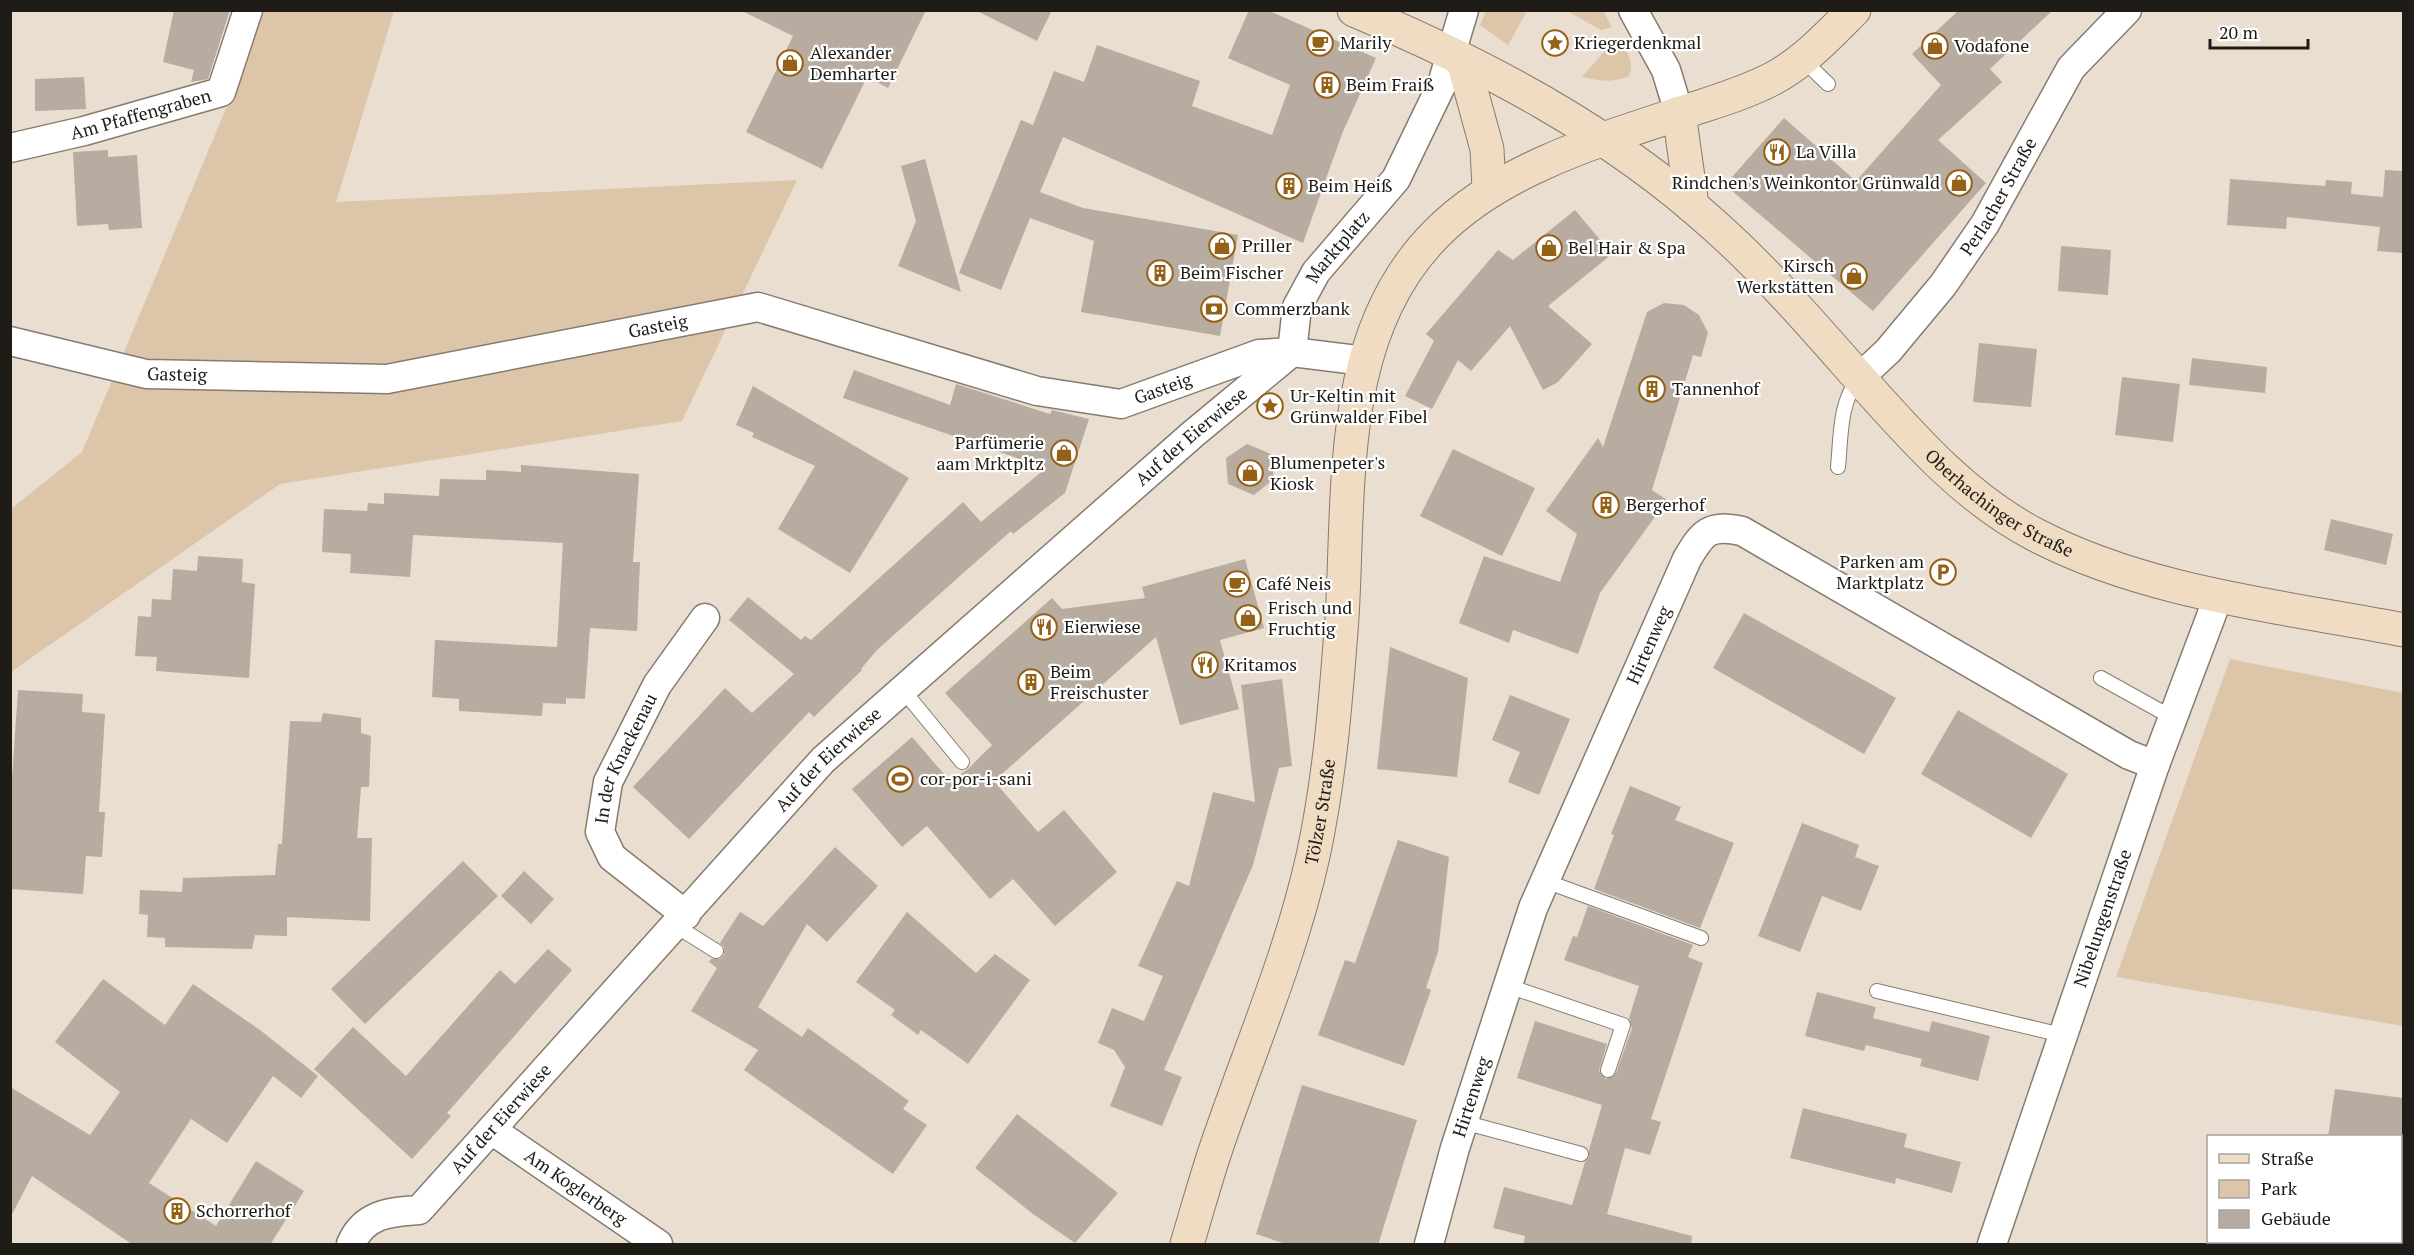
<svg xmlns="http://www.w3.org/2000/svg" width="2414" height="1255" font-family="'PT Serif',serif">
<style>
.green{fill:#ddc5aa}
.building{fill:#b7ac9f}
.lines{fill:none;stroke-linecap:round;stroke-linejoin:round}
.lane-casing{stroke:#867b6f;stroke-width:16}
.street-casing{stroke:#867b6f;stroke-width:31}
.secondary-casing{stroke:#867b6f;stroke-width:35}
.lane{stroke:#fff;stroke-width:14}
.street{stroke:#fff;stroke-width:28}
.secondary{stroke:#efdcc2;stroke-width:33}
.labels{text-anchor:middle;stroke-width:4.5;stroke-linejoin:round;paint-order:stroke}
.poi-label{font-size:18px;fill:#1f1b16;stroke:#fff;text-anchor:start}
.street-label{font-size:18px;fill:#1f1b16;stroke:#fff}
</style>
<rect width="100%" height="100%" fill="#eaded1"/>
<path class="green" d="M259 11H394L336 202 797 180 682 421 280 484 11 672V509L82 452 230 99Z
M1486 11H1527L1508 45 1480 25Z
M1567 11H1603L1612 27 1601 30Z
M1617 37C1626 50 1635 60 1629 76 1612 83 1599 81 1582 77Z
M2230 659 2403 693V1026L2116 977Z"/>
<path class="building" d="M174 10H230L208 79 191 82 194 70 163 62Z
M740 10H926L888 88 867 77 822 169 746 132 793 36Z
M975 10H1052L1037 41Z
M1249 10H1267L1376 58 1342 134 1303 243 1063 137 1040 192 1083 208 1238 235 1220 336 1081 312 1094 241 1030 218 1001 290 959 273 1021 120 1033 125 1054 71 1084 82 1097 45 1200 81 1192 106 1272 135 1290 85 1228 58Z
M1959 10H2053L1990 69 2002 82 1938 140 1986 183 1873 311 1725 185 1784 118 1856 181 1941 85 1912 54Z
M84 77 86 109 35 111V79Z
M108 150V157L137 155 142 228 109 230 108 224 77 226 73 152Z
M925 159 961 292 898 266 916 221 901 166Z
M2385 170 2403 171V253L2377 251 2380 227 2287 217 2286 229 2227 225 2230 179 2325 186 2326 180 2352 182 2351 194 2383 197Z
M1575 210 1612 254 1548 306 1592 344 1558 382 1543 390 1510 326 1471 371 1458 360 1432 409 1405 396 1434 341 1426 334 1498 250 1513 260Z
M2061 246 2111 250 2108 295 2058 291Z
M1664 303 1684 305 1699 315 1708 333 1701 357 1693 355 1652 490 1667 500 1600 593 1578 654 1513 630 1509 643 1459 623 1484 556 1560 582 1577 534 1546 511 1598 438 1603 447 1647 312Z
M1979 343 2037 349 2031 407 1973 402Z
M2192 358 2267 367 2265 393 2189 385Z
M854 370 950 405 956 384 1050 414 1052 410 1089 419 1065 493 1013 534 1011 531 961 575 877 650 861 669 862 670 814 717 809 712 689 839 633 787 725 688 752 713 794 674 729 620 748 597 801 640 805 636 811 640 963 502 981 522 1046 468 843 398Z
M2122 377 2180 384 2173 442 2115 435Z
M753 386 909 478 850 573 778 529 815 466 752 437 754 433 736 425Z
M1247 444 1271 454 1274 479 1254 495 1228 484 1226 458Z
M1453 449 1535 488 1502 556 1420 516Z
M521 465 639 474 633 562H640L637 631 590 628 585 699 566 698V704L543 703 542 716 459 711V699L432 697 435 640 557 647 563 543 413 535 410 577 350 573 351 554 322 552 324 509 367 511 368 503 384 504V493L439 496 440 479 486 480V470L521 472Z
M2331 519 2393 534 2386 565 2324 550Z
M198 556 243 559 242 582 255 584 249 678 156 671 157 657 135 656 138 616 151 617 152 599 171 600 173 569 197 571Z
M1245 559 1264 628 1220 640 1239 709 1180 725 1156 637 994 781 1038 832 1064 810 1117 872 1055 926 1013 879 990 899 927 826 902 847 852 789 912 737 950 781 968 769 992 745 945 693 1052 598 1062 609 1145 598 1142 587Z
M1744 613 1896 698 1864 754 1713 668Z
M1390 647 1468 678 1457 777 1377 769Z
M1282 679 1292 766 1279 768 1253 865 1164 1070 1182 1077 1162 1126 1110 1106 1125 1067 1114 1050 1098 1043 1112 1008 1144 1021 1163 976 1138 966 1177 881 1189 886 1213 792 1255 802 1241 685Z
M18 690 83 694 82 712 105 714 99 812H105L102 857 86 856 83 894 10 889V808Z
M1510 695 1570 719 1539 795 1508 782 1520 752 1492 740Z
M1958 710 2068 774 2031 838 1921 774Z
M323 713 361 718V733L371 736 369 787H361L357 838H372L370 921 287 917V936L255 935 252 949 165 947V938L147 937 148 915 139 914 140 890 182 892 183 878 275 875 278 844H282L290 721 321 722Z
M1630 786 1681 807 1675 820 1734 843 1700 928 1594 889 1614 835 1611 834Z
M1802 823 1859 845 1855 857 1879 866 1861 911 1822 896 1800 952 1758 936Z
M1398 840 1449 857 1438 952 1426 988 1431 990 1404 1066 1318 1035 1345 960 1355 963Z
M835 847 878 886 827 942 807 924 758 1007 802 1037 808 1028 909 1101 903 1109 927 1125 893 1174 744 1070 758 1050 691 1011 717 968 709 962 711 959H720L724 955V947L720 943 740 912 763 926Z
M463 861 498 896 365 1024 331 989Z
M524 871 554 899 531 924 501 896Z
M1588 906 1693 945 1688 957 1703 963 1651 1119 1661 1122 1650 1155 1625 1148 1607 1214 1692 1236 1691 1245H1523L1525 1236 1493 1228 1504 1187 1572 1205 1585 1162 1589 1157V1150L1602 1105 1517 1078 1535 1021 1607 1044 1599 1071 1606 1079 1616 1073 1632 1028 1629 1018 1639 986 1564 960 1573 936 1577 937Z
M907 912 976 973 995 954 1030 980 968 1064 921 1030 918 1035 891 1015 895 1010 856 982Z
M548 949 572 970 447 1113 451 1116 412 1159 314 1069 353 1027 406 1076 500 970 515 984Z
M103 979 165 1025 193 984 260 1030 318 1076 301 1098 273 1076 227 1143 191 1119 149 1183 216 1226 256 1161 304 1191 270 1245H133L32 1176 10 1218V1087L90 1135 120 1092 55 1042Z
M1817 992 1876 1007 1873 1018 1929 1032 1932 1021 1990 1036 1978 1081 1920 1066 1922 1059 1866 1045 1864 1051 1805 1036Z
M1302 1085 1417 1120 1378 1245H1289L1256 1234Z
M2335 1089 2403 1098V1137H2328Z
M1803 1108 1907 1134 1904 1147 1961 1162 1952 1193 1896 1178 1895 1184 1790 1158Z
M1017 1114 1118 1193 1075 1243 1033 1214 975 1168Z"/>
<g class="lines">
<g class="lane-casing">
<path id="lane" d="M1802 59 1828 84
M1838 467C1841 437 1839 403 1859 378
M2101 678 2173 718
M903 690 962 762
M1545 881 1701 938
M676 926 716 951
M1508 986 1623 1025 1608 1070
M1877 991 2062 1035
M1463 1122 1581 1154"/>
</g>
<g class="street-casing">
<g id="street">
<path d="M1633 10 1666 70 1679 113"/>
<path id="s1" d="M10 148 84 131 221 92 248 10"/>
<path id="s2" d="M10 341 146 374 387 379 758 307 1037 391 1121 404 1259 354 1292 352 1365 361"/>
<path id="s3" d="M1292 352 1297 307 1316 272 1396 179 1442 84 1464 10"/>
<path id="s4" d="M1859 378 1888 351 1943 285 1985 224 2071 68 2127 10"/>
<path id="s5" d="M686 915 612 857 600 832 608 782 657 685 705 618"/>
<path id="s6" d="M493 1131 658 1244"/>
<path id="s7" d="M351 1244C364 1214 389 1212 419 1210L823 760 1193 434 1292 352"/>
<path id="s8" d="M1429 1244 1455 1148 1533 908 1687 559C1703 532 1709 524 1742 531L2129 755 2155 765"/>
<path id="s9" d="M1992 1244 2155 765 2219 595"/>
</g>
</g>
<g class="secondary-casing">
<g id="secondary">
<path id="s10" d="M1354 10C1483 64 1610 131 1714 225 1767 272 1814 327 1861 380 1913 438 1964 497 2034 534 2146 593 2280 606 2404 630"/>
<path d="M1463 61 1487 149 1489 189"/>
<path d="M1679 113 1692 206"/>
<path id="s11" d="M1187 1244C1198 1208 1208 1170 1221 1134 1253 1042 1292 951 1313 856 1330 778 1336 697 1342 618 1350 487 1336 332 1438 232 1500 170 1596 141 1678 114 1710 103 1741 95 1772 79 1803 63 1829 35 1854 10"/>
</g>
</g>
<use href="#lane" class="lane"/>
<use href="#street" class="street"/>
<use href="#secondary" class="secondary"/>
</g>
<defs>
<g id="cafe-ring" transform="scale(1.35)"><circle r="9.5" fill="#fff" stroke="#956116" stroke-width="1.5"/><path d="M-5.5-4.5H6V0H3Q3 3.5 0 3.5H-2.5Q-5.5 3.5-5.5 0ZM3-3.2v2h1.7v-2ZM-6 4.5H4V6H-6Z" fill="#956116"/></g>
<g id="sight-ring" transform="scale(1.35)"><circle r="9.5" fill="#fff" stroke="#956116" stroke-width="1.5"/><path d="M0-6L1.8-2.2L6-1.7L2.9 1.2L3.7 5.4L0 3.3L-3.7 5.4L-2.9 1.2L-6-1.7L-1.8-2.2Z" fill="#956116"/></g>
<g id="shop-ring" transform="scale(1.35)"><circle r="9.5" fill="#fff" stroke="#956116" stroke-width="1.5"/><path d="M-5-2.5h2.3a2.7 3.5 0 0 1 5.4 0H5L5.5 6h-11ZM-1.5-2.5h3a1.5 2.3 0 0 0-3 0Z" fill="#956116"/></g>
<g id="building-ring" transform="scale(1.35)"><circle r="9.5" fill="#fff" stroke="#956116" stroke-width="1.5"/><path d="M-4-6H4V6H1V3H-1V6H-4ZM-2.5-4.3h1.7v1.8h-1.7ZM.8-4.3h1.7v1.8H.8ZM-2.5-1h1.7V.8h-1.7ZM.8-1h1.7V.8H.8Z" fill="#956116"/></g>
<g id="restaurant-ring" transform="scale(1.35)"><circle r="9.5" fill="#fff" stroke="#956116" stroke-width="1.5"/><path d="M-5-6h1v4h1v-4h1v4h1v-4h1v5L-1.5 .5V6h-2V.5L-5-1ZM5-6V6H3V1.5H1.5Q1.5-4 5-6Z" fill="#956116"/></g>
<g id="bank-ring" transform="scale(1.35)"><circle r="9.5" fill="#fff" stroke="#956116" stroke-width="1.5"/><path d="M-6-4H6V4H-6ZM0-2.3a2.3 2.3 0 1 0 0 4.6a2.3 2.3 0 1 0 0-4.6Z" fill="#956116"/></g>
<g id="parking-ring" transform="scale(1.35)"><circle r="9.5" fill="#fff" stroke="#956116" stroke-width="1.5"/><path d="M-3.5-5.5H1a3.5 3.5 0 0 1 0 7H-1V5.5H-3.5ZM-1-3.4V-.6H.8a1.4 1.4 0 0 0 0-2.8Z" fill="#956116"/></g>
<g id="stadium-ring" transform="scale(1.35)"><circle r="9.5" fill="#fff" stroke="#956116" stroke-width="1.5"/><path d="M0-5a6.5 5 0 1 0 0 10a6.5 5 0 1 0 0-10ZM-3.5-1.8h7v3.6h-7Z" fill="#956116"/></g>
</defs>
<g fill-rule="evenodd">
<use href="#cafe-ring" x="1320" y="43"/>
<use href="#sight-ring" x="1555" y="43"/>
<use href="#shop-ring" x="1935" y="46"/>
<use href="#shop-ring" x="790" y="63"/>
<use href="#building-ring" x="1327" y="85"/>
<use href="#restaurant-ring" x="1777" y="152"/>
<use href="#shop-ring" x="1959" y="183"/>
<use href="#building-ring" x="1289" y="186"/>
<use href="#shop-ring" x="1222" y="246"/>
<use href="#shop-ring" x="1549" y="248"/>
<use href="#building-ring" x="1160" y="273"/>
<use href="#shop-ring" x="1854" y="276"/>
<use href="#bank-ring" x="1214" y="309"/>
<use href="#building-ring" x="1652" y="389"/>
<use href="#sight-ring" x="1270" y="406"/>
<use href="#shop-ring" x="1064" y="453"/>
<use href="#shop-ring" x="1250" y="473"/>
<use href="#building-ring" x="1606" y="505"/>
<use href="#parking-ring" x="1943" y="572"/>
<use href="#cafe-ring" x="1237" y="584"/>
<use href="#shop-ring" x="1248" y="618"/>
<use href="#restaurant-ring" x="1044" y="627"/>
<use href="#restaurant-ring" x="1205" y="665"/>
<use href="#building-ring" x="1031" y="682"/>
<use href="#stadium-ring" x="900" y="779"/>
<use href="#building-ring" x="177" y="1211"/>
</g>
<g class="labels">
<g class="poi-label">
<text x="1340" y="49">Marily</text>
<text x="1574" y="49">Kriegerdenkmal</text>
<text x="1954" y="52">Vodafone</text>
<text x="810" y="59">Alexander<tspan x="810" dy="21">Demharter</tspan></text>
<text x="1346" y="91">Beim Fraiß</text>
<text x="1796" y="158">La Villa</text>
<text x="1940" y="189" text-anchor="end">Rindchen's Weinkontor Grünwald</text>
<text x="1308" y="192">Beim Heiß</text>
<text x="1242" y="252">Priller</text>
<text x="1568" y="254">Bel Hair &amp; Spa</text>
<text x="1834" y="272" text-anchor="end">Kirsch<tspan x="1834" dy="21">Werkstätten</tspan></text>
<text x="1180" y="279">Beim Fischer</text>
<text x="1234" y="315">Commerzbank</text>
<text x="1672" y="395">Tannenhof</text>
<text x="1290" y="402">Ur-Keltin mit<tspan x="1290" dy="21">Grünwalder Fibel</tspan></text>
<text x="1044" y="449" text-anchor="end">Parfümerie<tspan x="1044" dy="21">aam Mrktpltz</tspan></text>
<text x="1270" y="469">Blumenpeter's<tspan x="1270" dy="21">Kiosk</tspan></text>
<text x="1626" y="511">Bergerhof</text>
<text x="1924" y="568" text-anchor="end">Parken am<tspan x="1924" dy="21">Marktplatz</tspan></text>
<text x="1256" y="590">Café Neis</text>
<text x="1268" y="614">Frisch und<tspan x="1268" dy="21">Fruchtig</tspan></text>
<text x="1064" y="633">Eierwiese</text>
<text x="1224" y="671">Kritamos</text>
<text x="1050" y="678">Beim<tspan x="1050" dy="21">Freischuster</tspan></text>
<text x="920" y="785">cor-por-i-sani</text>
<text x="196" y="1217">Schorrerhof</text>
</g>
<g class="street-label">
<text dy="6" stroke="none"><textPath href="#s1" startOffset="135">Am Pfaffengraben</textPath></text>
<text dy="6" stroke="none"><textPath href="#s4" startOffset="230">Perlacher Straße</textPath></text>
<text dy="6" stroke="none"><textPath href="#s3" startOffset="118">Marktplatz</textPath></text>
<text dy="6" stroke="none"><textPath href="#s2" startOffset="657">Gasteig</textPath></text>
<text dy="6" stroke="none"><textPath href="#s2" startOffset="171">Gasteig</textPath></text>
<text dy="6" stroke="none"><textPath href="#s2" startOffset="1180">Gasteig</textPath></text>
<text dy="6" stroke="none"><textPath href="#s7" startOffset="1176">Auf der Eierwiese</textPath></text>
<text dy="6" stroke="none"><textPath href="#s10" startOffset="822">Oberhachinger Straße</textPath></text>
<text dy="6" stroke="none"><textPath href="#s8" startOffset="639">Hirtenweg</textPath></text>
<text dy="6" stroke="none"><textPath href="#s5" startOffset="200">In der Knackenau</textPath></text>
<text dy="6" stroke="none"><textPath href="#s7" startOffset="690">Auf der Eierwiese</textPath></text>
<text dy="6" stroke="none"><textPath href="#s11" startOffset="453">Tölzer Straße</textPath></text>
<text dy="6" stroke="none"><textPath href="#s9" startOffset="344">Nibelungenstraße</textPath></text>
<text dy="6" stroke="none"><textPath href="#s8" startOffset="153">Hirtenweg</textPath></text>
<text dy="6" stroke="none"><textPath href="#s7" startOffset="204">Auf der Eierwiese</textPath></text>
<text dy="6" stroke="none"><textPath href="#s6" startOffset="100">Am Koglerberg</textPath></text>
</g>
</g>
<rect width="2414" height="1255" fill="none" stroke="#1f1b16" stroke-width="24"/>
<rect x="2207" y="1135" width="195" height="108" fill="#ffffff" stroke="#a5a4a2" stroke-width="1.5"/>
<rect x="2219" y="1154" width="30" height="9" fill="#efdcc2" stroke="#a5a4a2" stroke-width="1.5"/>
<text x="2261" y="1165" font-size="18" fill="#1f1b16">Straße</text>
<rect x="2219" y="1180" width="30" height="18" fill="#ddc5aa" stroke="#a5a4a2" stroke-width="1.5"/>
<text x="2261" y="1195" font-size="18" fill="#1f1b16">Park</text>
<rect x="2219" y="1210" width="30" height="18" fill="#b7ac9f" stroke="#a5a4a2" stroke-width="1.5"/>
<text x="2261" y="1225" font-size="18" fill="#1f1b16">Gebäude</text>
<path d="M2210 39v9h98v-9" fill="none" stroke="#1f1b16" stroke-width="3"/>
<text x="2219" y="39" font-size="18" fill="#1f1b16" stroke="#ffffff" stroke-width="4.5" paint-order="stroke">20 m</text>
</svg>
